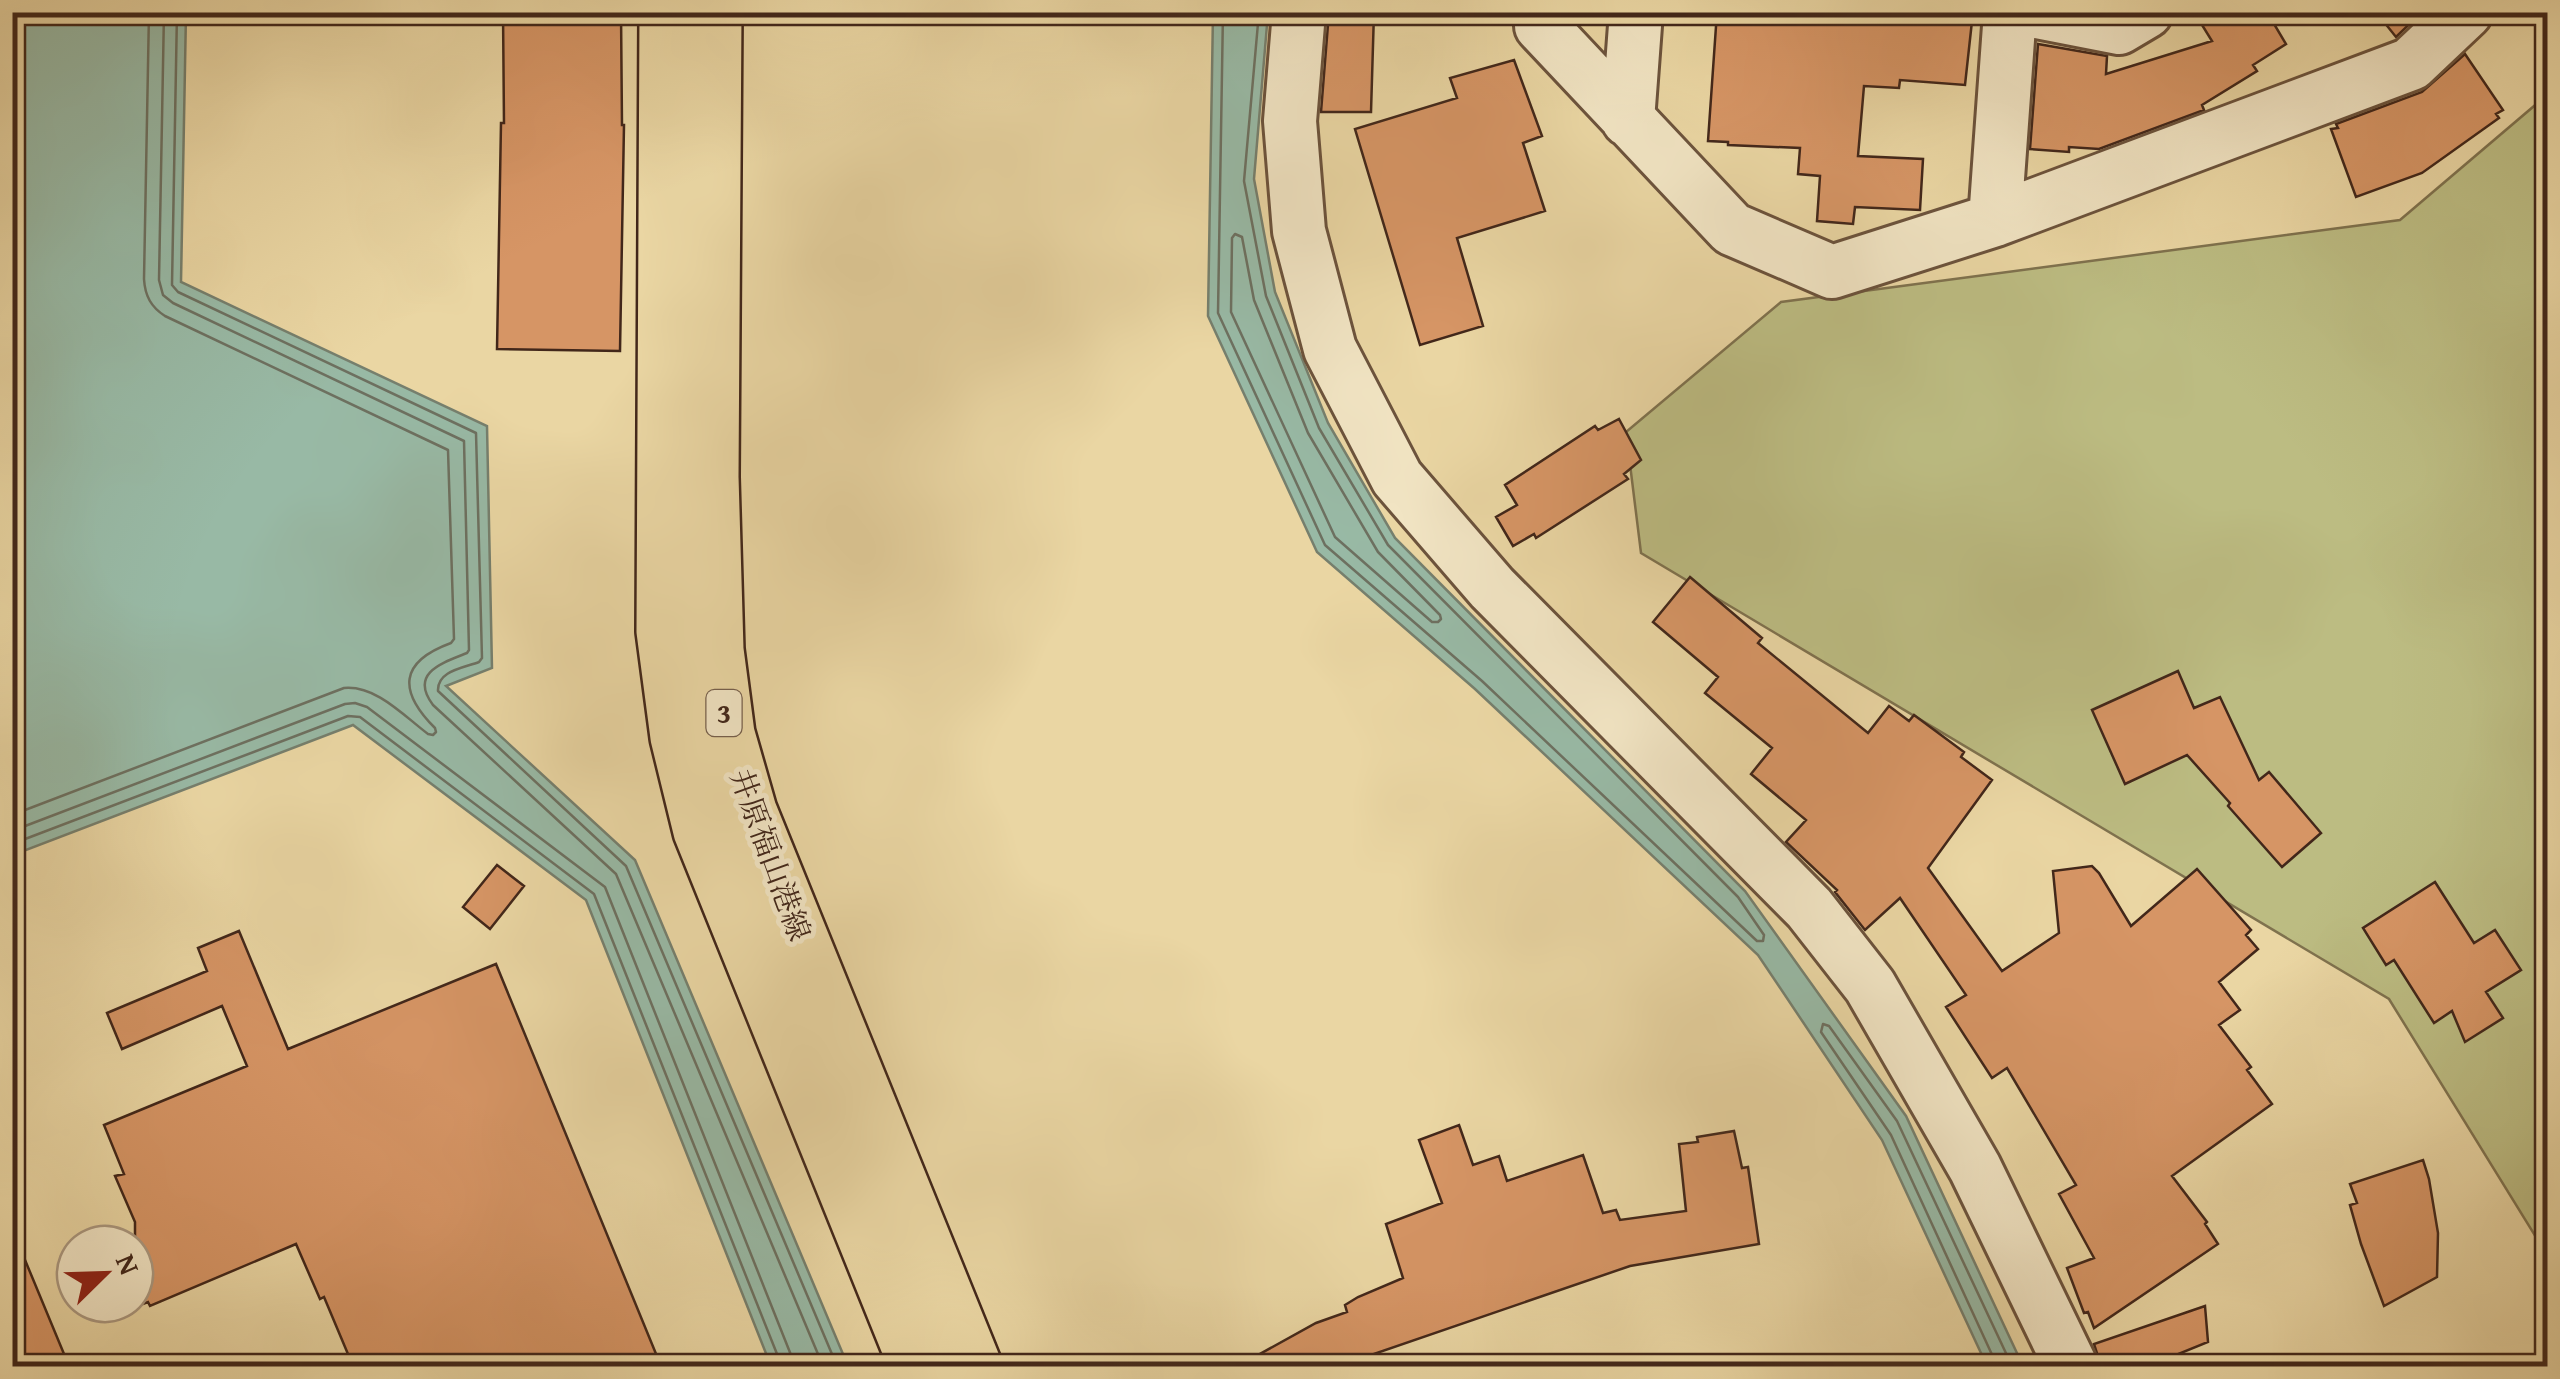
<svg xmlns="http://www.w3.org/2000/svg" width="2560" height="1379" font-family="'Gentium Book Plus','Noto Serif JP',serif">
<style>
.green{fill:#bcbc82;stroke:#7f724e;stroke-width:2.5}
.water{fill:#98b9a5;stroke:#767f6d;stroke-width:2.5}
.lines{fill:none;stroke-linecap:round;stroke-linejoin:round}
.shore{stroke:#6d7060;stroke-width:2.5}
.building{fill:#d69565;stroke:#42271a;stroke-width:2.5}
.minor-casing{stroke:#6c533c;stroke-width:58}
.major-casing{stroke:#42271a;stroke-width:60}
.minor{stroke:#f1e4c3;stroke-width:52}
.major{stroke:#ead6a3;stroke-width:55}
.labels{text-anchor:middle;stroke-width:10;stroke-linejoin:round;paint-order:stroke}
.shield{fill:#f1e4c3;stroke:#76604d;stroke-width:2.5}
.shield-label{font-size:28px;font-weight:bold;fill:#42271a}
.street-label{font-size:30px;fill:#42271a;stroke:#f1e4c3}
</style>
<rect width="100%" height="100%" fill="#ead6a3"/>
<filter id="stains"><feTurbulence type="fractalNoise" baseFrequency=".002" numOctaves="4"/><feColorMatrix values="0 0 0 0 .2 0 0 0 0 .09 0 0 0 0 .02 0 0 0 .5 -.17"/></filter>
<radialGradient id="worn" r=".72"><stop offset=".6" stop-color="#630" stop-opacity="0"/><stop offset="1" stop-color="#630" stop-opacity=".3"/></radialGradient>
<path class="green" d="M2547 95V1255L2389 999 1641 553 1626 432 1781 302 2400 220Z"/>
<path class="water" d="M13 12 186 13 181 282 487 426 492 668 446 686 635 860 848 1366H771L586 900 353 725 13 855Z
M1213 13H1268L1254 179 1275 292 1328 423 1395 538 1745 891 1906 1116 2023 1366H1987L1882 1140 1758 955 1475 689 1317 552 1208 316Z"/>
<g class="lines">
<path class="shore" d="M164 12 159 280 163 295 173 303 464 441 469 650 467 653C442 663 409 673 433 705L616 874 823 1366
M177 12 172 285 178 292 476 433 482 658 479 662C463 668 437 671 438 691L626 866 837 1366
M1223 12 1218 313 1325 545 1482 681 1757 941H1763L1764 935 1738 897 1388 545 1319 428 1266 296 1244 181 1259 12
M1235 234 1242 237 1254 300 1308 433 1378 552 1440 615 1441 619 1438 622H1432L1335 537 1231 312 1232 238Z
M12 815 344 688C376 685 404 716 428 734L433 735 436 732 435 728C398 691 399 662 451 643L454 639 448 450 165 316C151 307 145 296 144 279L149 12
M12 831 345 704 355 703 367 707 605 887 791 1355 792 1366
M12 844 348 716 360 717 594 894 779 1359 780 1366
M1995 1366 1994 1359 1891 1135 1821 1032 1823 1024 1829 1026 1897 1121 2012 1366"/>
</g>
<path class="building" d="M503 12H621L622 125H624L620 351 497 349 501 123H504Z
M1329 12H1374L1371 112H1321Z
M1717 12H1973L1965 85 1900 80 1899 88 1864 86 1858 156 1923 159 1920 210 1855 207 1853 224 1817 221 1820 176 1798 174 1800 148 1728 145V142L1708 141Z
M2194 12H2267L2286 44 2253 65 2257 71 2202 105 2204 110 2099 149 2069 147V152L2030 149 2038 44 2107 56 2106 74 2212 41Z
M2376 12H2422L2396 37Z
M2465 54 2503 110 2496 114 2499 118 2422 173 2356 197 2331 129 2338 128 2336 124 2422 92Z
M1514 60 1542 136 1523 143 1545 211 1457 238 1483 326 1420 345 1355 129 1457 98 1450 78Z
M1619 419 1641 460 1624 474 1628 479 1536 538 1534 534 1513 546 1496 517 1517 505 1505 485 1595 426 1598 430Z
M1690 577 1762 638 1758 643 1868 733 1889 706 1909 721 1914 715 1964 752 1961 757 1992 780 1928 868 2002 971 2059 933 2053 871 2092 866 2099 873 2131 926 2197 869 2251 930 2246 935 2258 949 2219 982 2240 1010 2219 1025 2251 1067 2247 1070 2272 1104 2172 1176 2207 1222 2205 1224 2218 1244 2094 1328 2088 1312 2084 1313 2067 1268 2094 1258 2059 1194 2076 1185 2007 1068 1992 1078 1946 1007 1966 995 1900 898 1865 930 1835 892 1837 890 1786 842 1806 820 1751 774 1772 748 1705 693 1718 677 1653 622Z
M2178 671 2194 708 2220 697 2259 780 2269 772 2321 833 2282 867 2228 806 2230 803 2187 755 2125 784 2092 710Z
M497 865 524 886 490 929 463 907Z
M2435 882 2474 943 2495 930 2521 970 2486 992 2503 1018 2465 1042 2452 1011 2434 1023 2394 960 2386 965 2363 928Z
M239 931 288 1049 496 964 661 1366H353L324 1297 320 1299 296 1244 150 1306 148 1302 135 1307V1222L115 1176 124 1174 104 1125 247 1066 222 1006 122 1049 107 1013 207 971 198 948Z
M1459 1125 1473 1165 1499 1156 1507 1181 1583 1155 1603 1213 1616 1210 1620 1220 1686 1211 1679 1144 1698 1142 1697 1137 1734 1131 1742 1168 1748 1167 1759 1244 1630 1266 1339 1366H1238L1316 1323 1347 1312 1345 1305 1358 1297 1403 1278 1386 1224 1442 1203 1419 1140Z
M2423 1160 2429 1179 2438 1233 2437 1277 2384 1306 2361 1244 2350 1205 2357 1203 2350 1184Z
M12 1231H13L69 1366H12Z
M2205 1306 2208 1342 2149 1366H2101L2094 1344Z"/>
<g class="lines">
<g class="minor-casing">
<path id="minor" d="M1299 12 1290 121 1299 231 1330 349 1397 478 1492 588 1809 908 1870 986 1975 1168 2071 1366
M2037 12 2119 28 2146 12
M1541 26 1732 229 1832 272 1995 220 2411 64 2466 12
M1628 120 1636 12
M1995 220 2010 12"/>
</g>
<g class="major-casing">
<path id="major" d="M667 12 664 631 678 737 701 831 917 1366
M714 12 711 477 716 650 727 734 749 811 974 1366"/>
</g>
<use href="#minor" class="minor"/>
<use href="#major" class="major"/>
</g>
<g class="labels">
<rect class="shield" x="706.5" y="690" width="35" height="46" rx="8"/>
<g class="shield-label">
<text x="724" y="723">3</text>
</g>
<g class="street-label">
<text transform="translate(770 855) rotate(70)" y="10">井原福山港線</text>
</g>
</g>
<rect width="2560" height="1379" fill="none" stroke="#ead6a3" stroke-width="50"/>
<rect x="15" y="15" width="2530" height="1349" fill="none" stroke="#42271a" stroke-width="5"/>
<rect x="25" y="25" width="2510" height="1329" fill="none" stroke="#42271a" stroke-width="2.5"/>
<g transform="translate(105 1274) rotate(67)"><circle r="48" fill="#f1e4c3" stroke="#ab987f" stroke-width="2.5"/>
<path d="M0-8L18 38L0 25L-18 38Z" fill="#8f2418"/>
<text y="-15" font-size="28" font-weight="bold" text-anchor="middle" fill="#42271a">N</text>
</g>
<rect width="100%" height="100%" filter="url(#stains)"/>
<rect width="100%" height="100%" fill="url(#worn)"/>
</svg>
